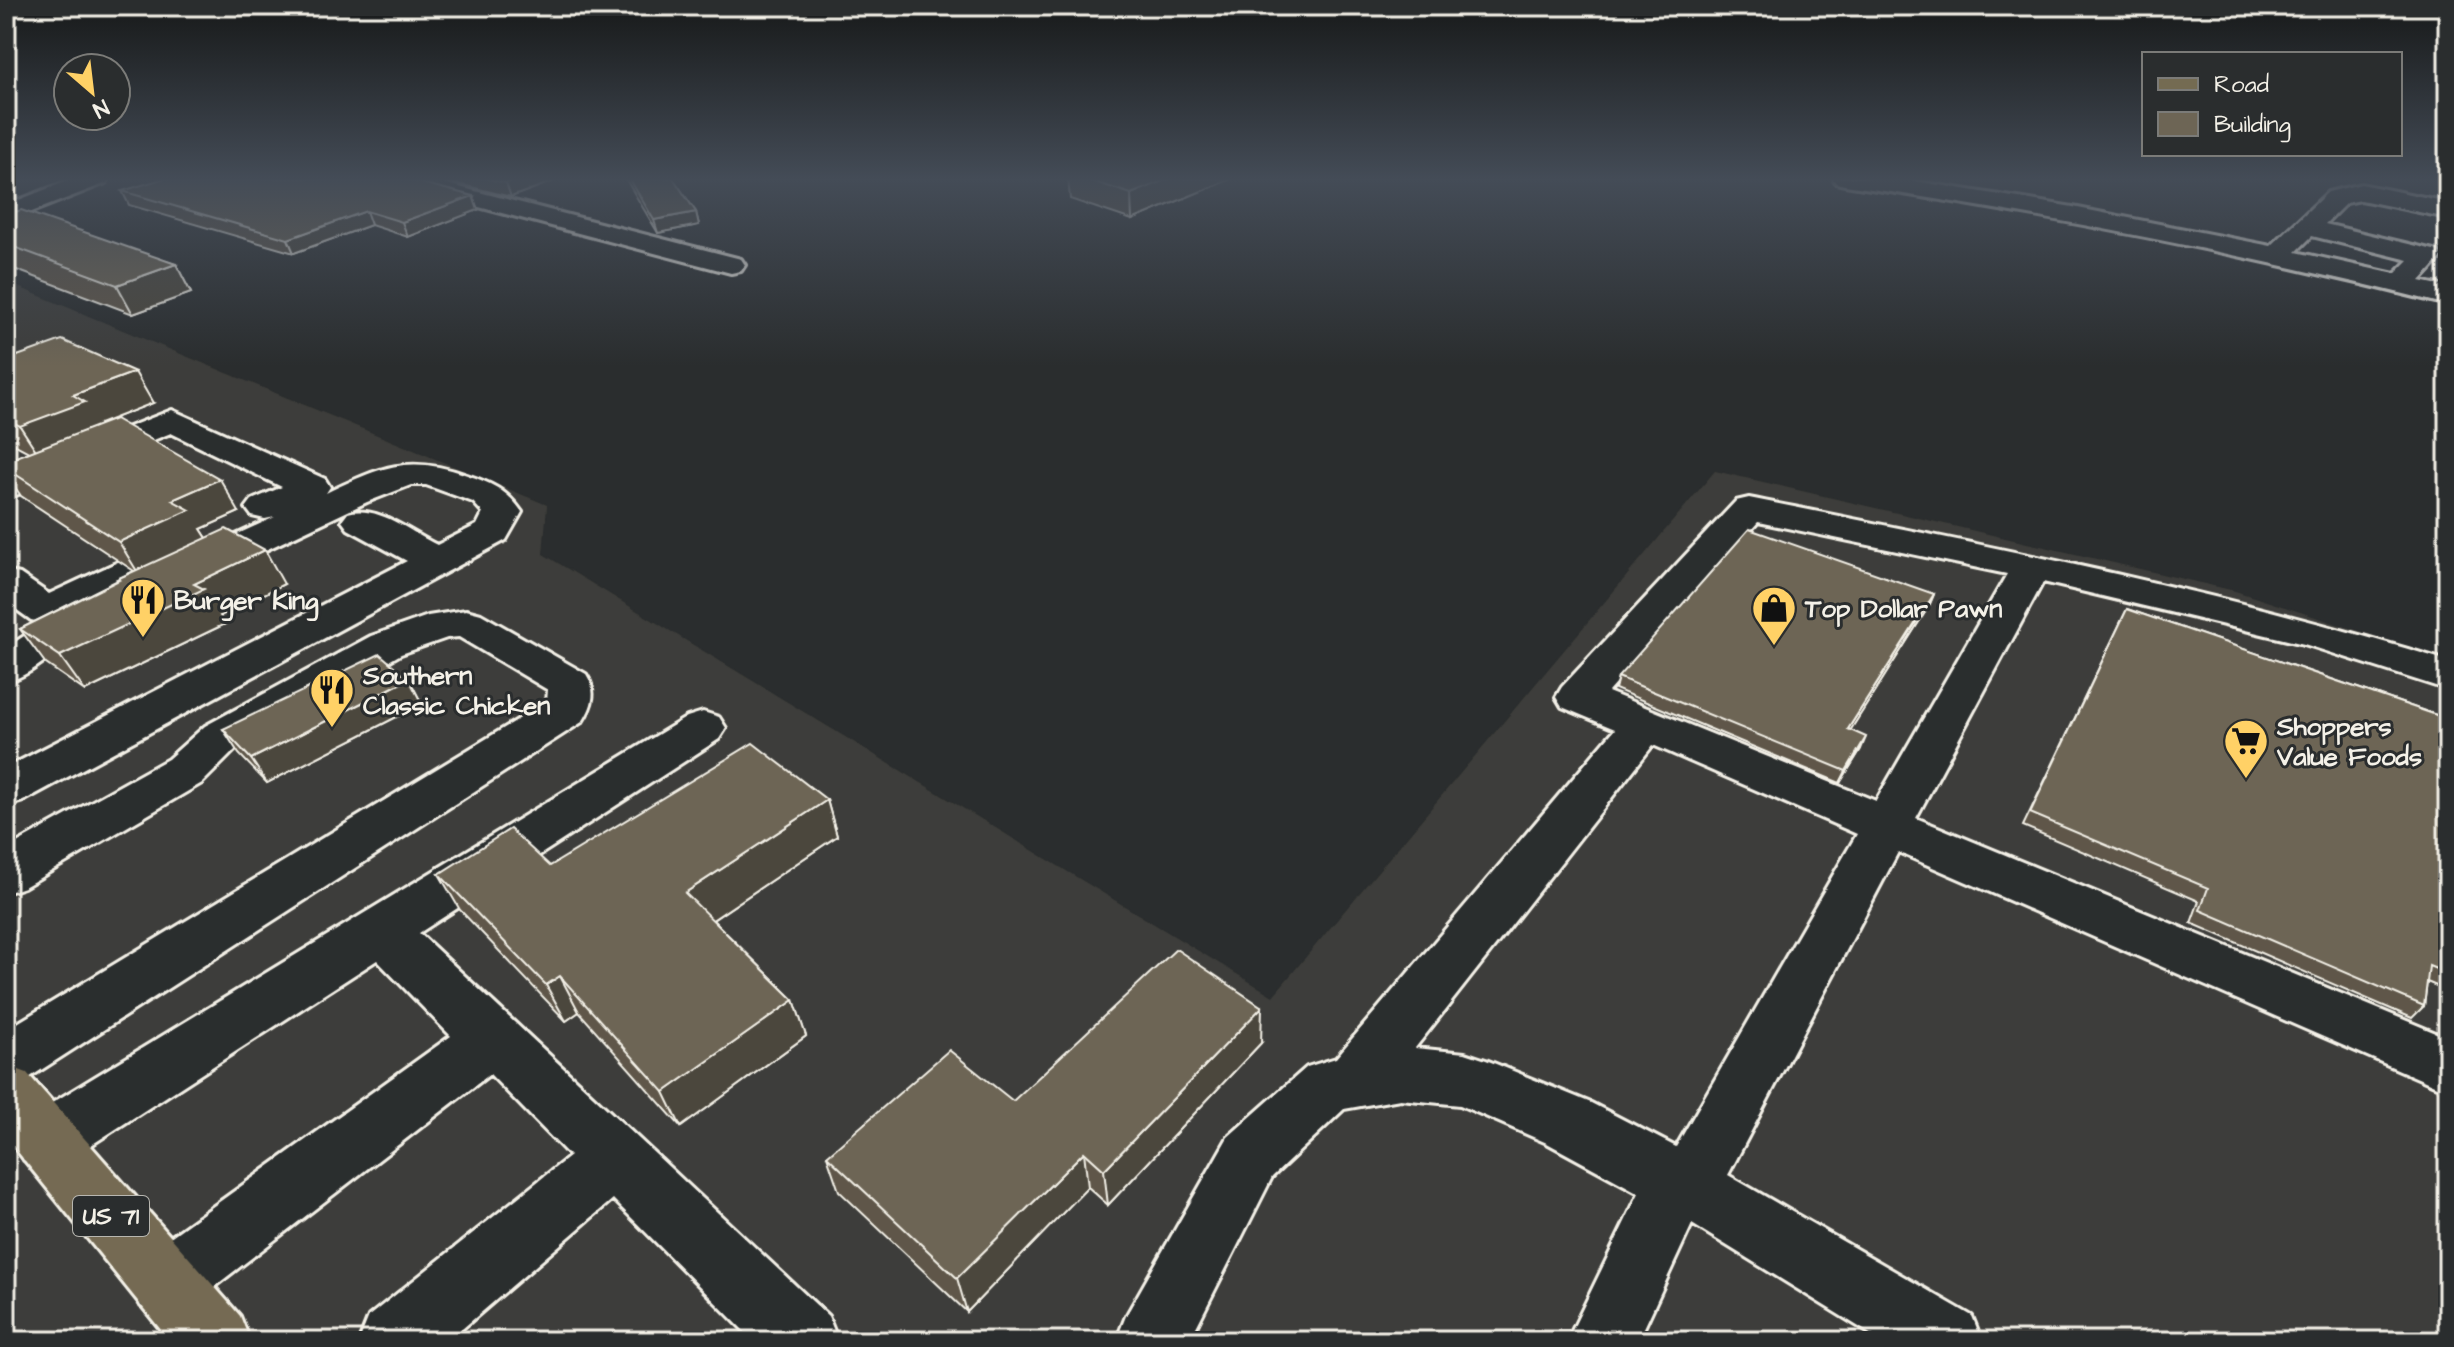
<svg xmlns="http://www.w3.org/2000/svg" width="2454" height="1347" font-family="'Architects Daughter',sans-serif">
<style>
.built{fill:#3e3e3a}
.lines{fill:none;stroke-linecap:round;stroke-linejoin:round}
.minor-casing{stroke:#f4f1e8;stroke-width:6}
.major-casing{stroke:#f4f1e8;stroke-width:6}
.minor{fill:#2a2d2e;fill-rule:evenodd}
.major{fill:#746b52;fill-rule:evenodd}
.wall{fill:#5e5749;stroke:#f4f1e8;stroke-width:2}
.shaded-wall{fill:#4c473c;stroke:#f4f1e8;stroke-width:2}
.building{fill:#6d6555;stroke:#f4f1e8;stroke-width:2}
.labels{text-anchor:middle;stroke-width:6;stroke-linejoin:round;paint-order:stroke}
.shield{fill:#2a2d2e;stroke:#b7b6b0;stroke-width:2}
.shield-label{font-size:24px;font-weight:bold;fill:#f4f1e8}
.poi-label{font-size:26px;font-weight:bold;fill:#f4f1e8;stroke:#2a2d2e;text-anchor:start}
</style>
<rect width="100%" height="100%" fill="#2a2d2e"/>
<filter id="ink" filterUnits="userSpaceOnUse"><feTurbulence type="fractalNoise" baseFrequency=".0125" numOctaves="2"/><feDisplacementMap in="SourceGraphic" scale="16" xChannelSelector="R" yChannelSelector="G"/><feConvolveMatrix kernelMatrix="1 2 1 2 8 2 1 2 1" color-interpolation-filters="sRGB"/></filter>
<g filter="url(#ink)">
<path class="built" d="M6 282 547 505 543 554 1273 996 1715 471 2235 591 2448 660V1341H6Z"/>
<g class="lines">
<g class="minor-casing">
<path id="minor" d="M75 178H109L106 183 6 222V205Z
M384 178H424L741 259 745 265 741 271 731 273 387 183Z
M1833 178H1895L1921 182 2073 207 2271 246 2328 192 2361 184 2448 202V218L2361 200 2346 203 2325 224 2438 251 2442 257 2420 281 2448 287V305C2249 255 2048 215 1845 185L1836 183ZM2312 236 2409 260 2395 274 2296 252Z
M172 410 325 479 330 487 326 493C381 467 408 454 467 475 491 483 507 490 522 512L506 540 23 801 6 806V768L407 561 348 529 342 521 348 513C378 505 410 532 437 545L477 525 483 513 473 502 426 485H411L367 502 211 576 197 580 183 576 177 568 181 562 88 607 102 610 108 619C99 632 85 635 71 643 48 656 32 675 6 682V648L44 623 31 620 6 602V571L20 574 49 594 174 536 188 532 202 536 207 544 203 550 275 517 265 519 252 516 246 508 252 500 282 487 171 433 6 499V475Z
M1749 498C1983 545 2219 590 2448 661V690L2304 644 2043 582 1916 818 2448 1038V1091L1898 852 1728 1175 1972 1316 1982 1341H1882L1692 1224 1638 1341H1567L1639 1193 1547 1143 1460 1105 1400 1099 1344 1109 1272 1177 1189 1341H1116L1126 1316 1228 1137 1307 1067 1336 1058 1615 729 1562 707 1556 697 1562 687 1736 501ZM1758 522 2007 574 1876 801 1608 692ZM1653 745 1857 834 1676 1147 1591 1103 1486 1060 1465 1053 1415 1048Z
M466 610 481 614 586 674C597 691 593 705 582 722L27 1079 6 1087V1030L547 702 548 690 459 637 447 638 401 654 237 748 202 783 24 887 6 893V849L168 759 205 726 371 636 428 616Z
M703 712 719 717 726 728 719 739 419 933 828 1316 838 1341H754L613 1199 448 1341H359L369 1316 570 1156 490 1074 189 1306 165 1316 141 1306 131 1282 141 1258 451 1036 377 960 68 1160 46 1168 24 1160 15 1140 24 1120 687 717Z"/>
</g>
<g class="major-casing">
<path id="major" d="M6 1065 27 1073 240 1316 250 1341H170L6 1137Z"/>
</g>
<use href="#minor" class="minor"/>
<use href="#major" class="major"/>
</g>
<path class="wall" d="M435 178H562L511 197Z
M625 178H673L696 212 699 225 658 233Z
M1068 178H1233L1132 220 1070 199Z
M122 191 473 196 478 210 408 237 371 225 294 253 129 205Z
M6 215 176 264 191 293 133 314 6 266Z
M6 360 153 403 99 424 239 512 201 529 207 538 284 584 220 616 225 624 85 691 46 664 20 629 118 580 117 579 134 571 21 496 6 474V461L29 452 6 440Z
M1934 594 1929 606 1850 730 1861 749 1840 783 1615 689 1618 677Z
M2127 609 2448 719V991L2427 982 2424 1006 2412 1018 2191 923 2199 901 2023 826Z
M409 679 422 704 267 783 239 754 223 729Z
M827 800 837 836 713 920 794 1000 806 1036 681 1127 579 1012 566 1021 460 910 439 874 550 866Z
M1261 1043 1108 1205 1088 1187 967 1312 839 1191 827 1156 1013 1101Z"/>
<path class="shaded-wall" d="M522 178H562L511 197 506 183Z
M1170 178H1233L1132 220 1131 194Z
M473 196 478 210 408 237 402 222Z
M366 211 371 225 294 253 288 239Z
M696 212 699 225 658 233 654 220Z
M176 264 191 293 133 314 117 285Z
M135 372 153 403 99 424 104 433 41 458 20 426 73 395Z
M220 479 239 512 201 529 210 543 140 576 119 542 172 500Z
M265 550 284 584 220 616 225 624 85 691 60 656 194 584Z
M1934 594 1929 606 1843 742 1848 729Z
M409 679 422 704 267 783 251 759Z
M1866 737 1861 749 1840 783 1846 771Z
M827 800 837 836 699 929 685 893Z
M560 976 579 1012 566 1021 546 985Z
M794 1000 806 1036 681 1127 664 1092Z
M1262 1007 1261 1043 1108 1205 1104 1170Z
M1084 1152 1088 1187 967 1312 957 1278Z"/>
<path class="building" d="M165 178H402L473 196 402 222 366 211 288 239 122 191Z
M484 178H522L506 183Z
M629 178H673L696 212 654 220Z
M1083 178H1170L1131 194Z
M21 210 176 264 117 285 6 244V215Z
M62 340 135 372 73 395 85 402 20 426 6 419V360Z
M115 419 220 479 172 500 190 510 119 542 6 468V461Z
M226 529 265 550 194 584 204 589 60 656 20 629 119 580 117 579Z
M1749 529 1934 594 1848 729 1866 737 1846 771 1618 677Z
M2127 609 2448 719V974L2429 966 2424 1006 2200 910 2208 888 2030 813Z
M380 654 409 679 251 759 223 729Z
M753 743 827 800 685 893 794 1000 664 1092 560 976 546 985 439 874 510 829 550 866Z
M1176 949 1262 1007 1104 1170 1084 1152 957 1278 827 1156 949 1050 1013 1101Z"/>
</g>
<linearGradient id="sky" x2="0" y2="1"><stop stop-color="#171919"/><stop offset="0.49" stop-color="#444c57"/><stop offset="1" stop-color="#444c57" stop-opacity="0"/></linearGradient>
<rect width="2454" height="366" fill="url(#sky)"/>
<defs>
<g id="restaurant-pin" transform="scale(2.3)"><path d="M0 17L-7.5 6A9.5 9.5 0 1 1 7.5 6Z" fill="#ffd166" stroke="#2a2d2e"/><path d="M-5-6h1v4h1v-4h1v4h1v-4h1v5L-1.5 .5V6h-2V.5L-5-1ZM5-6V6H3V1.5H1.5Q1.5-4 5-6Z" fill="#111"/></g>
<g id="shop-pin" transform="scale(2.3)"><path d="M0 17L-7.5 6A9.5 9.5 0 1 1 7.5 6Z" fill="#ffd166" stroke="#2a2d2e"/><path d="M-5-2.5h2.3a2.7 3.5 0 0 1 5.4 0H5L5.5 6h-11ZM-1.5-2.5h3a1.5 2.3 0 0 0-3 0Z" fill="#111"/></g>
<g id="supermarket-pin" transform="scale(2.3)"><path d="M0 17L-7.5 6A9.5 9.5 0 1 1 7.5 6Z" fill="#ffd166" stroke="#2a2d2e"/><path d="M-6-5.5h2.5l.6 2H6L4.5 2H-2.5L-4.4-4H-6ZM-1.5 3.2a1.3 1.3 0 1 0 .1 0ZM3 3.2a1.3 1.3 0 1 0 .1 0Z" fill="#111"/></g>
</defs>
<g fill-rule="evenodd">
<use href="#restaurant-pin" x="143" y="600"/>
<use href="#shop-pin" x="1774" y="608"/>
<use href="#restaurant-pin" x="332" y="690"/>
<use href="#supermarket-pin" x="2246" y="741"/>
</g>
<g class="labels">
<rect class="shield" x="73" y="1196" width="76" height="40" rx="6"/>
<g class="shield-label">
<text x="111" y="1224">US 71</text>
</g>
<g class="poi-label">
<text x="174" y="609">Burger King</text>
<text x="1805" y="617">Top Dollar Pawn</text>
<text x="363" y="684">Southern<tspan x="363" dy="30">Classic Chicken</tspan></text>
<text x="2277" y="735">Shoppers<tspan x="2277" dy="30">Value Foods</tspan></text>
</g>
</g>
<rect width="2454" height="1347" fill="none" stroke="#2a2d2e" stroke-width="32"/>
<rect x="16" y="16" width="2422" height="1315" fill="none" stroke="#f4f1e8" stroke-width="3" filter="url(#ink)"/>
<rect x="2142" y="52" width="260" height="104" fill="#2a2d2e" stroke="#7b7b78" stroke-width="2"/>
<rect x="2158" y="78" width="40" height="12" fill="#746b52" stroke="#7b7b78" stroke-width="2"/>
<text x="2214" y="92" font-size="24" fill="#f4f1e8">Road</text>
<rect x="2158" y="112" width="40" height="24" fill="#6d6555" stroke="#7b7b78" stroke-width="2"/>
<text x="2214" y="132" font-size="24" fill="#f4f1e8">Building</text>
<g transform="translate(92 92) rotate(152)"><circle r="38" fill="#2a2d2e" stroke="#7b7b78" stroke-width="2"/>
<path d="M0-6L14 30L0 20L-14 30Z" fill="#ffd166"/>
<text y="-12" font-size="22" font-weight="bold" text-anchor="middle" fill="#f4f1e8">N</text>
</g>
</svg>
